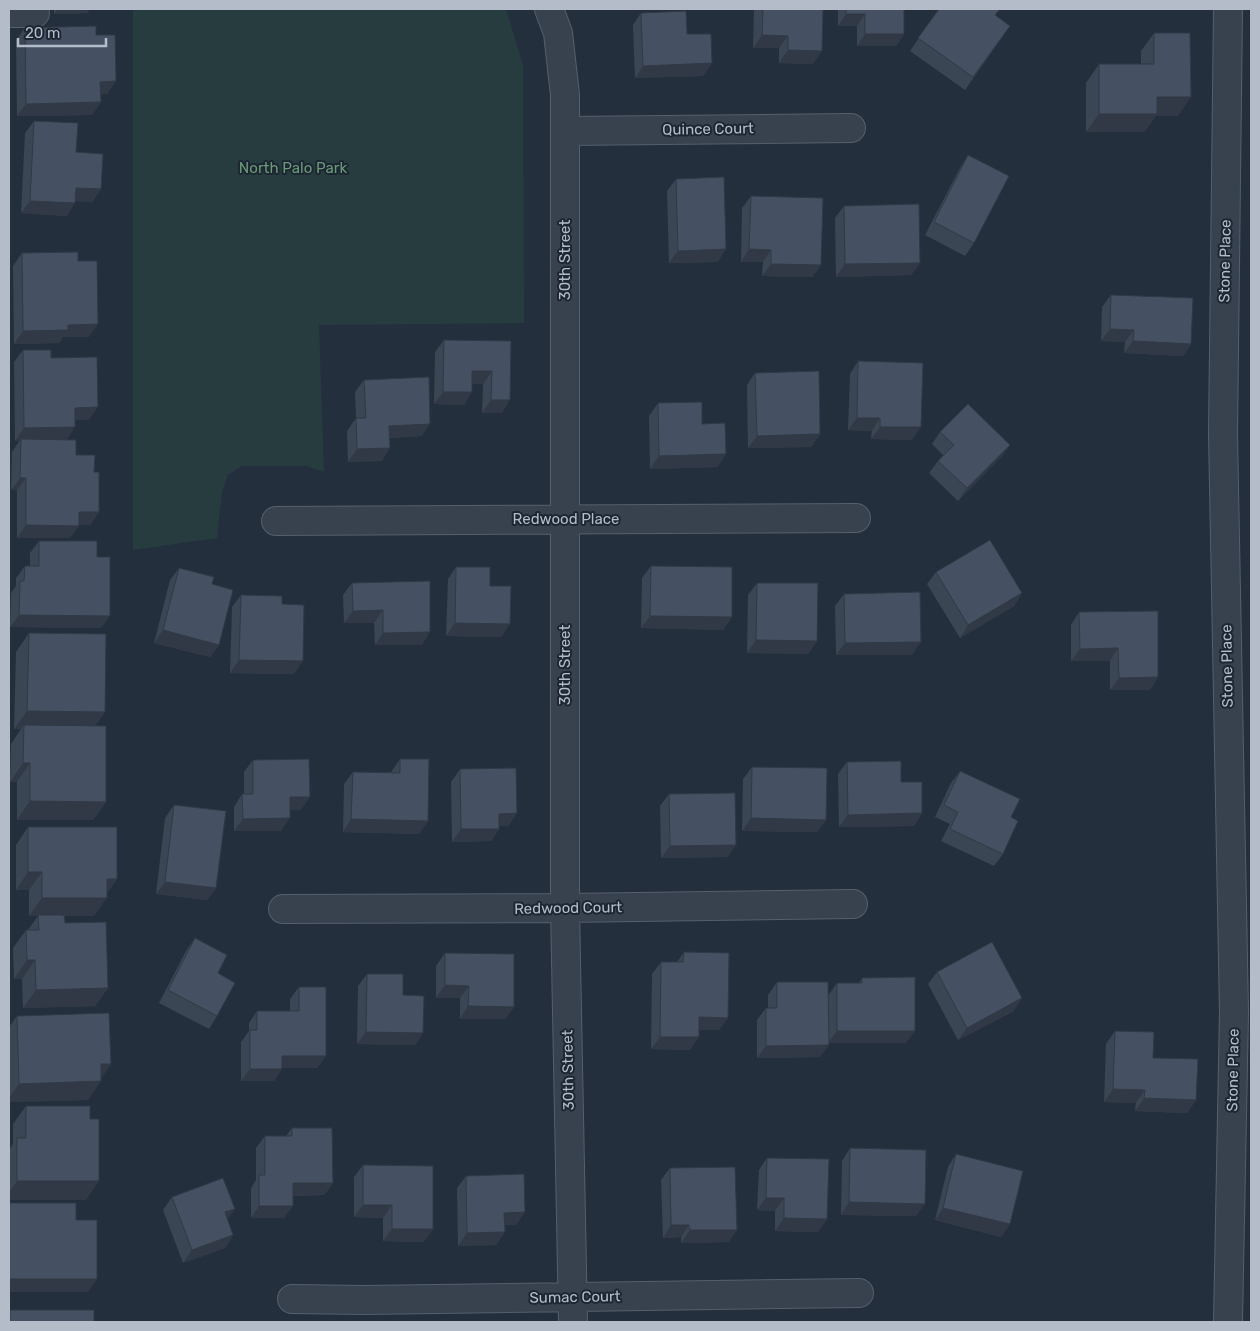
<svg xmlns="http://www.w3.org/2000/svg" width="1260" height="1331" font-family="Rubik,sans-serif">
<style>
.green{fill:#263c3f}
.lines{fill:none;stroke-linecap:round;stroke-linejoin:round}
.minor-casing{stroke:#565f6c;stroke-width:30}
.minor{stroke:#38414e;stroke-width:28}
.wall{fill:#3b4654}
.shaded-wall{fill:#303945}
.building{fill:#455162;stroke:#303945}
.labels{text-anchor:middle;stroke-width:4;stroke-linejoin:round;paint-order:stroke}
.street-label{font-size:15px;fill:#b4bcc9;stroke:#1d2633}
.park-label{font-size:15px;fill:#6b9a76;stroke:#1d2633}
</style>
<rect width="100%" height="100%" fill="#242f3e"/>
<path class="green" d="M133 9H506L523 65 524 292V323L319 325 324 472 307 466H242L228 475 222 492 217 538 133 550Z"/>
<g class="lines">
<g class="minor-casing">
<path id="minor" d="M549 9 558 33 565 95V908L573 1322
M1228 9 1223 434 1234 1012 1228 1322
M9 13H35
M565 131 851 128
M276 521 856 518
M283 909 565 908 853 904
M292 1299 364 1300 859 1293"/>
</g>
<use href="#minor" class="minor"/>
</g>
<path class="wall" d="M54 9H90L87 13 54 14Z
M754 9H823L813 64 779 63V48H753Z
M838 9H904V34L896 46H857V26H838Z
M939 9 995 15 1010 26 965 90 910 51Z
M641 13 687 34 712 63 703 76 635 78 633 25Z
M25 28 96 35 116 81 107 94H101V102L92 115 17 116 16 40Z
M1154 33 1178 116H1156L1144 132H1086V83L1099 64H1141V51Z
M34 121 76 152 101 189 92 202 75 201 67 216 21 213 25 133Z
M968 155 974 243 965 256 925 235 960 168Z
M676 179 718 262 669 263 667 191Z
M751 196 821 265 812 277 762 276 763 262H741L742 208Z
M844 206 920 263 911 275 836 277 835 218Z
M22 253 78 261 89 337H63L59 343 14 344 13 266Z
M1111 295 1191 344 1183 356 1124 353 1125 342 1101 341 1102 307Z
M444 340 511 341 502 413H482L483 384H472L464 405 434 404 435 352Z
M23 350 51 358 89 420H75L67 440 76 455 94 472 99 512 90 525H79L70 538H17V490H11L12 452 20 440 15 441 14 362Z
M858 361 912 440 871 439 872 431 848 430 850 374Z
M755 373 820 434 811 447 748 448 747 385Z
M364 380 422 436 390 438 382 461 348 462 347 431 356 418 355 392Z
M658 403 702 424 718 467 650 469 649 416Z
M940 432 1010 445 1001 457 958 501 929 473 938 461 943 455 932 444Z
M39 541 97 557 101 628 10 627 11 593 16 586V578L25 566H30V553Z
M651 566 732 617 723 630 641 628 642 578Z
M456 567 490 586 510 624 501 637 446 636 448 579Z
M179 568 212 584 219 645 210 657 154 643 170 580Z
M936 572 1022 593 1014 606 960 638 927 584Z
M352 583 422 645H375L374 623H344L343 595Z
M757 583 817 641 808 654 747 653 748 595Z
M844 594 912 655H836L835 606Z
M241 595 294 674 230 673 232 607Z
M1079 612 1158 677 1150 690H1110V661H1071V625Z
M29 633 105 712 95 726 106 802 93 820H17V782H10L11 744 21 729H14L16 652Z
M400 759 419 834 343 832 344 784 353 772H391Z
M253 760 301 810H290L281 831H234V807L242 794H244V772Z
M847 762 901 782 922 813 914 826 839 827 838 774Z
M752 767 826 820 817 832 742 831 743 779Z
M460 769 517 813 508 826H499V829L491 841 452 842 451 782Z
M960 771 1011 817 1003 854 994 866 941 841 950 824 935 817 951 783Z
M669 794 736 845 727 857 661 858 660 806Z
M174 805 216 888 207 900 156 894 165 818Z
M28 827 117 879 107 893 94 916H65V923L108 988 95 1006 23 1008 22 979H14L13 948 26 930H28L38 916H29V890H16V845Z
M195 938 218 973 217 1016 209 1029 159 1003 186 951Z
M684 952 728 1018 719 1030H699L690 1050 651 1049 652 974 661 962H677Z
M445 953 514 1007 505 1019H460V998H436V966Z
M937 972 1014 1011 958 1040 928 984Z
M367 974 403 995 423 1033 415 1045 357 1044 358 986Z
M862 978 906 1043H829L820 1057 757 1058V1020L766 1008H768V995L777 982 828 996 837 983H859Z
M299 987 326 1056 317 1068H282L274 1081H241V1042L249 1031V1023L257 1011H290V999Z
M17 1016 111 1064 101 1078V1081L88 1100 9 1102V1027Z
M1115 1031 1153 1058 1196 1100 1187 1113 1135 1111 1136 1103 1104 1102 1106 1044Z
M26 1106 86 1200H9V1150L13 1144V1124Z
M292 1128 333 1183 324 1195 293 1196 284 1218H251V1188L256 1180V1148L265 1136H286Z
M850 1148 916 1216 841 1215 842 1161Z
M956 1154 1010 1224 1001 1237 935 1220 948 1167Z
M767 1158 827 1219 818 1232 775 1231V1211L757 1210 759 1170Z
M363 1165 424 1242 383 1241V1218L354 1217V1177Z
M670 1168 737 1230 728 1242 681 1243V1237L663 1238 661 1180Z
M466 1176 525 1212 516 1225H505V1232L496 1245 458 1246 457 1188Z
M172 1197 227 1219 233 1235 225 1248 183 1263 163 1210Z
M10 1310V1322H9V1312Z"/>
<path class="shaded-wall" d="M58 9H90L87 13 54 14Z
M846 14H865L857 26H838Z
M865 34H904L896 46H857Z
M762 35 788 36 779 48H753Z
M788 50 822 51 813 64 779 63Z
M712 63 703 76 635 78 643 66Z
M116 81 107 94H91L100 82Z
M1157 97H1191L1178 116H1156L1144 132H1086L1099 114Z
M101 102 92 115 17 116 26 104Z
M76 188 101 189 92 202 67 201Z
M30 201 75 203 67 216 21 213Z
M726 249 718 262 669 263 678 251Z
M749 249 771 250 763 262H741Z
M920 263 911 275 836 277 845 264Z
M771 264 821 265 812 277 762 276Z
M98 324 89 337H63L59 343 14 344 23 331 68 325Z
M1110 329 1134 330 1125 342 1101 341Z
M1133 341 1191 344 1183 356 1124 353Z
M472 371H492L483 384H464Z
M443 392H472L464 405 434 404Z
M491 400H510L502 413H482Z
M98 407 89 420H66L75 408Z
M857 418H880L872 431 848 430Z
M430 424 422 436 381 438 389 426Z
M75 427 67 440 21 439 20 440 15 441 24 428Z
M880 427H921L912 440 871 439Z
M820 434 811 447 748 448 757 436Z
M1010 445 1001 457 958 501 967 488Z
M390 448 382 461 348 462 357 449Z
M726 454 718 467 650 469 659 456Z
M20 478H26L17 490H11Z
M79 512H99L90 525H70Z
M26 525 79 526 70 538H17Z
M1022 593 1014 606 960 638 968 625Z
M383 610 374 623H344L353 611Z
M19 615 110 616 101 628 10 627Z
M650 616 732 617 723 630 641 628Z
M455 623 510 624 501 637 446 636Z
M163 630 219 645 210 657 154 643Z
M430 632 422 645H375L383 633Z
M756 640 817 641 808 654 747 653Z
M921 642 912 655H836L845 643Z
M1118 648 1110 661H1071L1080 649Z
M239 660 303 661 294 674 230 673Z
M1158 677 1150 690H1110L1119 678Z
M27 711 105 712 92 730 24 725 21 729H14Z
M23 763H30L17 782H10Z
M290 797H310L301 810H281Z
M30 801 106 802 93 820H17Z
M517 813 508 826H490L499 814Z
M922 813 914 826 839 827 848 815Z
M290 818 281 831H234L243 819Z
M751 818 826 820 817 832 742 831Z
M351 819 428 821 419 834 343 832Z
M461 829H499L491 841 452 842Z
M736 845 727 857 661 858 670 846Z
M28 872H42L29 890H16Z
M107 879H117L104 897Z
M165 882 216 888 207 900 156 894Z
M42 898H107L94 916H29Z
M27 960H35L22 979H14Z
M445 985 469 986 460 998H436Z
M108 988 95 1006 23 1008 36 990Z
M1022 998 1014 1011 958 1040 967 1028Z
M468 1006 514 1007 505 1019H460Z
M699 1017 728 1018 719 1030H691Z
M837 1031H915L906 1043H828Z
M366 1032 423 1033 415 1045 357 1044Z
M660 1037H699L690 1050 651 1049Z
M829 1045 820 1057 757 1058 766 1046Z
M282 1056H326L317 1068H274Z
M101 1064H111L99 1081H101L88 1100 9 1102V1098L19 1084Z
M250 1069H282L274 1081H241Z
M1113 1089 1145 1090 1136 1103 1104 1102Z
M1144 1098 1196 1100 1187 1113 1135 1111Z
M17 1181H99L86 1200H9V1193Z
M293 1183H333L324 1195 284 1196Z
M766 1198H784L775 1211 757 1210Z
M849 1202 925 1204 916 1216 841 1215Z
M363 1205H392L383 1218 354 1217Z
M259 1206H293L284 1218H251Z
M943 1208 1010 1224 1001 1237 935 1220Z
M235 1209 226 1221 225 1212Z
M525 1212 516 1225H496L504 1213Z
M784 1218 827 1219 818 1232 775 1231Z
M671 1225H689L681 1237 663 1238Z
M392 1229H433L424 1242 383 1241Z
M690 1230H737L728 1242 681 1243Z
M505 1232 496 1245 458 1246 467 1233Z
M233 1235 225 1248 183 1263 192 1250Z
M9 1279H97L88 1292H9Z"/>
<path class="building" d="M763 9H823L822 51 788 50V36L762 35Z
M846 9H904V34H865V14H846Z
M939 9H1000L995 15 1010 26 973 77 918 38Z
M686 11 687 34H711L712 63 643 66 641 13Z
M96 26V35H115L116 81 100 82 101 102 26 104 25 28Z
M1154 33H1190L1191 97H1157V114H1099V64H1154Z
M34 121 78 123 76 152 103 154 101 189 76 188 75 203 30 201Z
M968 155 1009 176 974 243 934 222Z
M724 177 726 249 678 251 676 179Z
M751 196 823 198 821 265 771 264V250L749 249Z
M919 204 920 263 845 264 844 206Z
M78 252V261H97L98 324 68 325V330L23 331 22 253Z
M1111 295 1193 298 1191 344 1133 341 1134 330 1110 329Z
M444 340 511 341 510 400H491L492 371H472V392H443Z
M23 350H51V358L97 357 98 407 75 408V427L24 428Z
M858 361 923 363 921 427H880V418H857Z
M819 371 820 434 757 436 755 373Z
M429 377 430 424 389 426 390 448 357 449 356 418H366L364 380Z
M702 402V424L725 423 726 454 659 456 658 403Z
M968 404 1010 445 967 488 938 461 954 445 940 432Z
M21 439 76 440V455H95L94 472H99V512H79V526L26 525V478H20Z
M990 540 1022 593 968 625 936 572Z
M39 541H97V557H110V616L19 615 20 581H24L25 566H39Z
M651 566 732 567V617L650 616Z
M456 567H490V586H511L510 624 455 623Z
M179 568 214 577 212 584 233 590 219 645 163 630Z
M430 581V632L383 633V610L353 611 352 583Z
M757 583H818L817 641 756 640Z
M920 592 921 642 845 643 844 594Z
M241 595 282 596V604L304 605 303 661 239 660Z
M1158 611V677L1119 678 1118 648 1080 649 1079 612Z
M29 633 106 634 105 712 27 711Z
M24 725 106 726V802L30 801V763H23Z
M309 759 310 797H290V818L243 819 242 794H253V760Z
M400 759H429L428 821 351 819 353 772 400 773Z
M901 761V782H922V813L848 815 847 762Z
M752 767 827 768 826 820 751 818Z
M516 768 517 813 499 814V829H461L460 769Z
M960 771 1020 799 1011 817 1018 821 1003 854 950 829 958 812 944 805Z
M735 793 736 845 670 846 669 794Z
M174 805 226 811 216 888 165 882Z
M28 827H117V879H107V898H42V872H28Z
M38 915H64L65 923 106 922 108 988 36 990 35 960H27L26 930H39Z
M195 938 227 955 218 973 235 983 217 1016 168 990Z
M992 942 1022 998 967 1028 937 972Z
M684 952 729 953 728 1018 699 1017V1037H660L661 962H683Z
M445 953 514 954V1007L468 1006 469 986 445 985Z
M367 974H403V995L424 996 423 1033 366 1032Z
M915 977V1031H837V983H862V978Z
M777 982H828L829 1045 766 1046V1008H777Z
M299 987H326V1056H282V1069H250V1030H257V1011H299Z
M109 1013 111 1064H101V1081L19 1084 17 1016Z
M1115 1031 1154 1032 1153 1058 1198 1059 1196 1100 1144 1098 1145 1090 1113 1089Z
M26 1106H90V1119H99V1181H17V1138H26Z
M292 1128H332L333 1183H293V1206H259V1175H265V1136H292Z
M850 1148 926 1150 925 1204 849 1202Z
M956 1154 1023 1171 1010 1224 943 1208Z
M767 1158 829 1159 827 1219 784 1218V1198H766Z
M363 1165 433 1166V1229H392V1205H363Z
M735 1167 737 1230H690L689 1225H671L670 1168Z
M524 1174 525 1212 504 1213 505 1232 467 1233 466 1176Z
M223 1178 235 1209 225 1212 233 1235 192 1250 172 1197Z
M9 1203H76V1220H97V1279H9Z
M10 1310H94V1322H10Z"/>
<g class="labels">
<g class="street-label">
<text transform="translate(708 129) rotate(-1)" y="5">Quince Court</text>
<text transform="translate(565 260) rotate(-90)" y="5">30th Street</text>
<text transform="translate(1225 261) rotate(-89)" y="5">Stone Place</text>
<text x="566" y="524">Redwood Place</text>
<text transform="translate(565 665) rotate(-90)" y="5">30th Street</text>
<text transform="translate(1227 666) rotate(-91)" y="5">Stone Place</text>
<text transform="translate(568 908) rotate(-1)" y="5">Redwood Court</text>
<text transform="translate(568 1070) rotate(-91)" y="5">30th Street</text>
<text transform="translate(1233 1070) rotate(-89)" y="5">Stone Place</text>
<text transform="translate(575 1297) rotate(-1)" y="5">Sumac Court</text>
</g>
<g class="park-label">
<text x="293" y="173">North Palo Park</text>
</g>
</g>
<rect width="1260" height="1331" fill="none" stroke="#b4bcc9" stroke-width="20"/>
<path d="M18 38v8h88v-8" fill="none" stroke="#b4bcc9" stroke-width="2.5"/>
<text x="25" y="38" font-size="15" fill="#b4bcc9" stroke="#1d2633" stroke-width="4" paint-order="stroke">20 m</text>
</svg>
